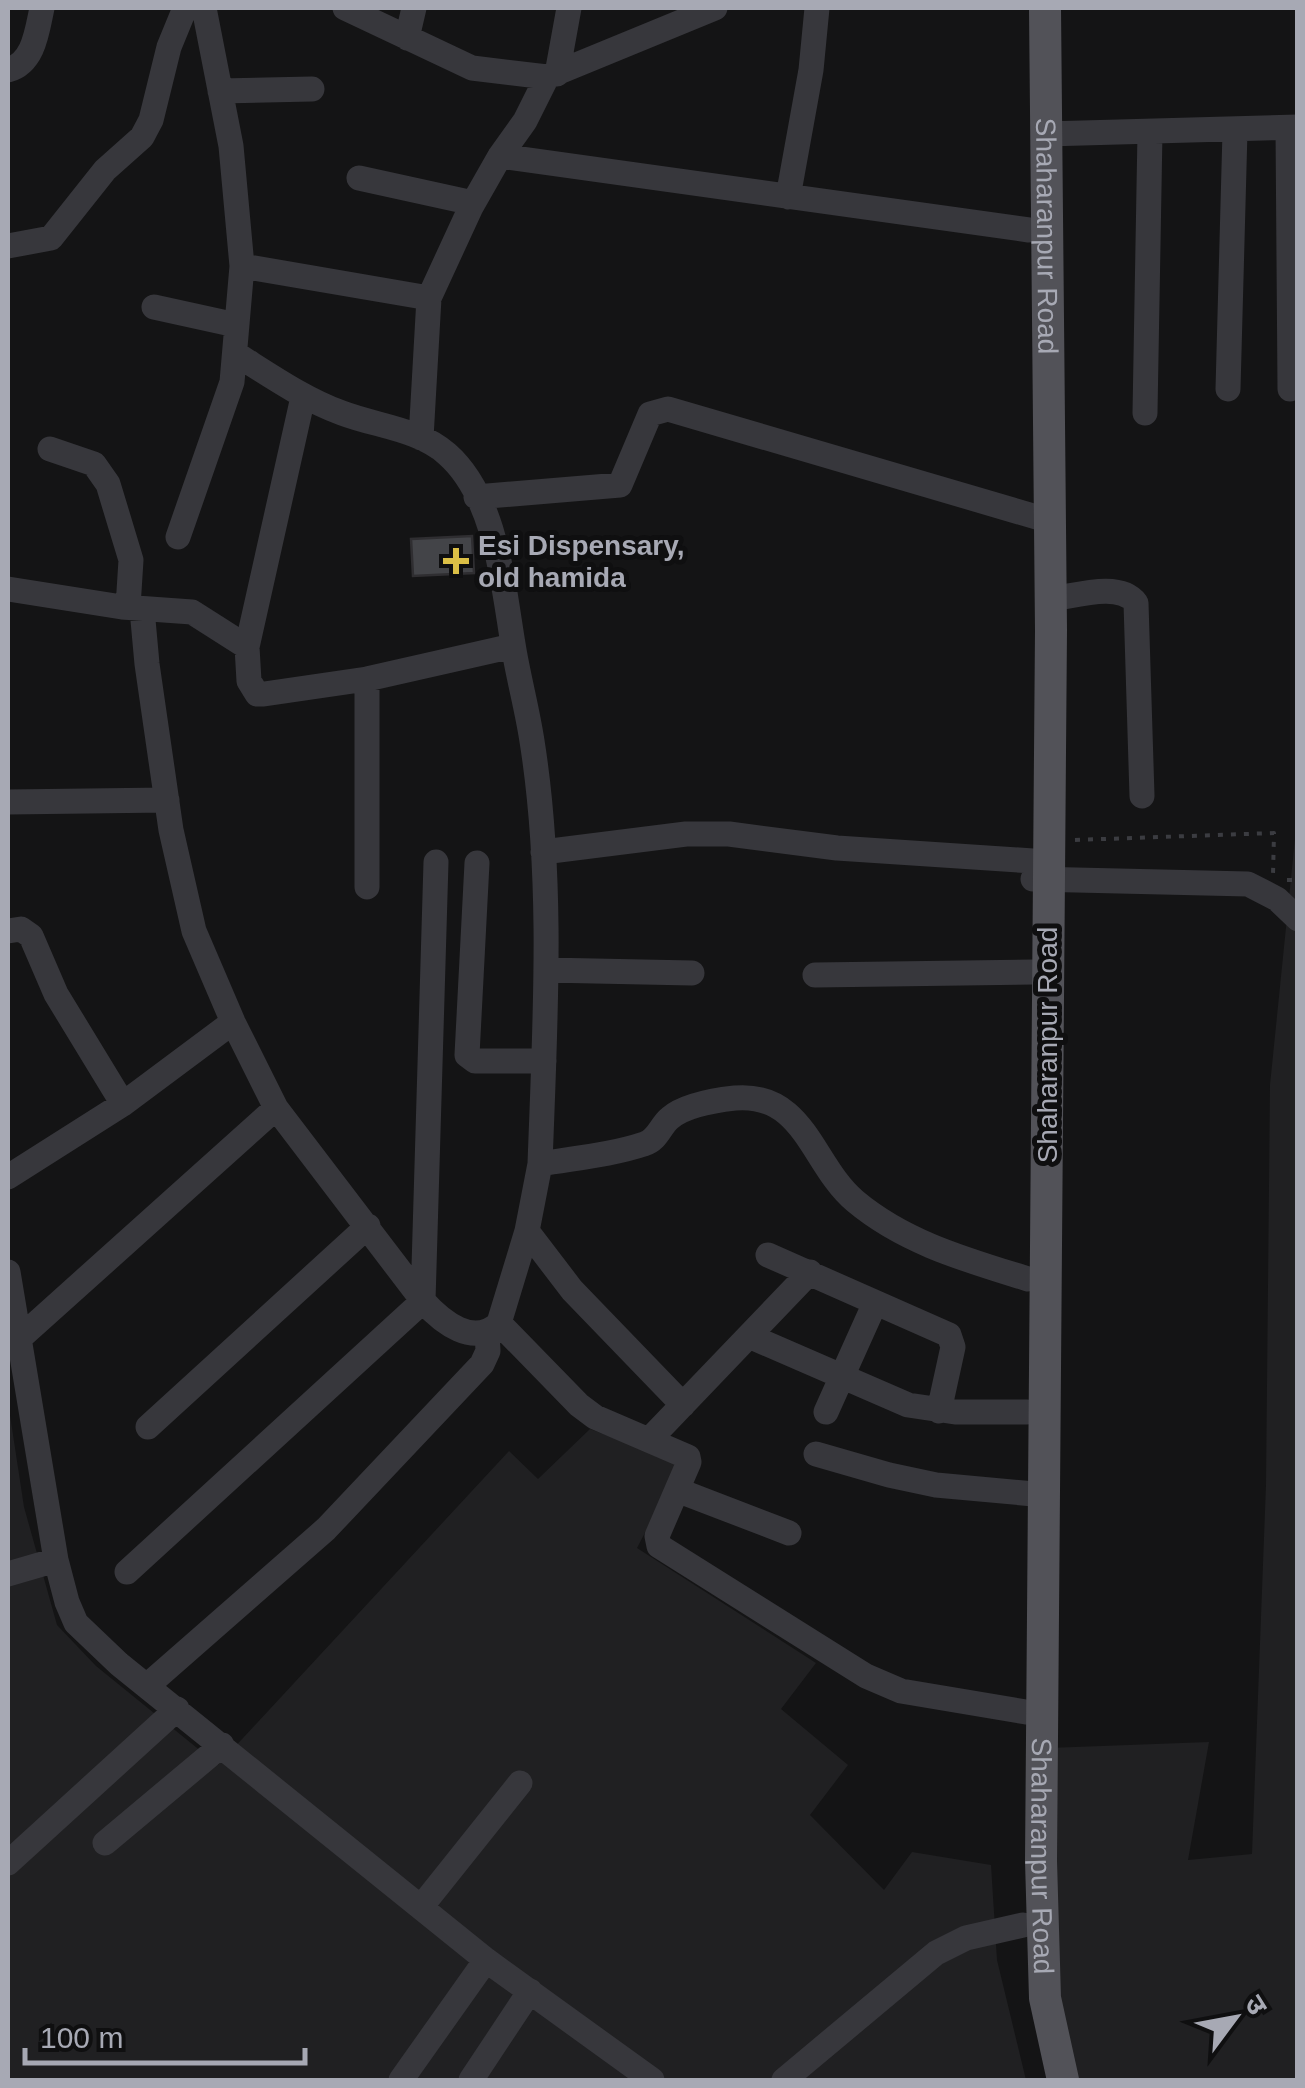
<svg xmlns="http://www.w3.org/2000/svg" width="1305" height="2088" font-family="Arial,'Noto Sans Devanagari',sans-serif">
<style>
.built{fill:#202022}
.building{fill:#434448;stroke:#2f2e31;stroke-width:2.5}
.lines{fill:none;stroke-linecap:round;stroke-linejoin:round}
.path{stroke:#3b3c41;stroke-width:4;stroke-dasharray:5 8;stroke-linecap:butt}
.minor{stroke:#37373c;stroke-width:25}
.major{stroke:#525258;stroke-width:32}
.poi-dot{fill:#dbbf46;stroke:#0f0f10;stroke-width:4}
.labels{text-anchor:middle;stroke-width:10;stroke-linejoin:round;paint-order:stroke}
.street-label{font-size:28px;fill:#a7a9b4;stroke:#0f0f10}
.poi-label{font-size:28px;font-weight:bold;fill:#a7a9b4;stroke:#0f0f10;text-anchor:start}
</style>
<rect width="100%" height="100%" fill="#141415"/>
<path class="built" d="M1297 819V2080H1077L1055 1995 1048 1748 1209 1742 1188 1860 1252 1854 1266 1485 1270 1085Z
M8 1402 24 1507 57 1625 96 1666 218 1765 509 1451 538 1479 590 1429 681 1463 637 1548 816 1663 781 1709 848 1765 810 1815 884 1890 912 1852 991 1865 997 1960 1026 2080H8Z"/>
<path class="building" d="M472 536 474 573 413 576 411 539Z"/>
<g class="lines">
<path class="path" d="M1075 840 1274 833 1273 875
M1287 880H1298"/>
<path class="minor" d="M345 8 472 68 547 77 715 8
M407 38 414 8
M8 70C34 63 37 31 42 8
M557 74 569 8
M220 91 312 89
M1288 128 1290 389
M1046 134 1298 127
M500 156 1029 230
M359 178 473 203
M788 197 811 70 817 8
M8 246 51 238 105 170 142 137 151 120 169 47 185 8
M242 266 429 298
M154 307 236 325
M1228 389 1235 131
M1145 413 1150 132
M421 438 429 298 471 207 500 156 525 121 547 77
M50 449 94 464 108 484 131 560 128 607
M476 497 620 485 650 414 668 409 1050 521
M178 537 232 382 242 266 231 146 204 8
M8 589 122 607 192 612 247 647 303 397
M1051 599C1075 596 1120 581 1136 603L1142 796
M142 609 147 664 171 830 194 931 233 1022 276 1108 423 1301C442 1322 474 1348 499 1323L527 1231 540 1164C545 1024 554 880 532 741 527 708 518 676 513 644 503 584 496 497 447 454 419 429 376 426 342 413 304 399 271 376 236 354
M247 647 249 681 257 694H264L367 679 513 646
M8 802 167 800
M543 852 686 834H729L837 848 1033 861
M477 863 467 1055 475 1061H544
M1033 879 1248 884 1277 899 1298 919
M367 887V679
M8 931 21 929 31 936 56 994 123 1104
M546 970 692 973
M815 975 1033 972
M540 1164C574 1158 611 1155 644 1144 658 1140 660 1126 670 1118 685 1105 717 1100 735 1098 805 1092 812 1165 855 1201 905 1243 967 1260 1028 1279
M8 1177 123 1104 233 1022
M527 1231 572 1290 683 1405
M768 1255 949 1335 953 1347 939 1411
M8 1272 56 1560 67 1602 76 1623 119 1664 486 1960 652 2080
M499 1323 579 1405 595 1417 688 1457 689 1462 657 1536 659 1546 866 1676 901 1691 1026 1712
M749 1336 908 1405 955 1412H1027
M21 1337 276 1108
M826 1412 875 1303
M148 1427 368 1226
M649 1440 810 1272
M816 1454 889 1475 936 1485 1045 1495
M677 1490 789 1533
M127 1572 423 1301 436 862
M8 1574 56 1560
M148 1685 326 1529 482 1364 488 1351 487 1332
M105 1843 222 1745
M8 1863 177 1709
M421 1907 520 1783
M401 2080 486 1960
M471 2080 530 1991
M784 2080 936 1953 966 1938 1023 1925"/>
<path class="major" id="s1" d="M1045 8 1051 630 1041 1861 1045 1998 1063 2080"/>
</g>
<path class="poi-dot" d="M451 546h10v10h10v10h-10v10h-10v-10h-10v-10h10z"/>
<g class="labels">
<g class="street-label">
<text dy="10" stroke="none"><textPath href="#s1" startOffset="228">Shaharanpur Road</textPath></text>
<text transform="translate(1047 1045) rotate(-90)" y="10">Shaharanpur Road</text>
<text dy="10" stroke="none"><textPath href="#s1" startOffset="1848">Shaharanpur Road</textPath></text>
</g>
<g class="poi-label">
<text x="478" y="555">Esi Dispensary,<tspan x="478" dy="32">old hamida</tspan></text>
</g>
</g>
<rect width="1305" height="2088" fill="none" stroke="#a7a9b4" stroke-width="20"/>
<g transform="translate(1235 2018) rotate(58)" stroke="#0f0f10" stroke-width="8" paint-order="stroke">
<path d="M0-8L18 38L0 25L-18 38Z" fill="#a7a9b4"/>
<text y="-15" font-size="28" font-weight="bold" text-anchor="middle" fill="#a7a9b4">उ</text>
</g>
<path d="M25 2048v15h280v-15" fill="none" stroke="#a7a9b4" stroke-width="5"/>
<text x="40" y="2048" font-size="30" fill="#a7a9b4" stroke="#0f0f10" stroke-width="8" paint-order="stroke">100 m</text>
</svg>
